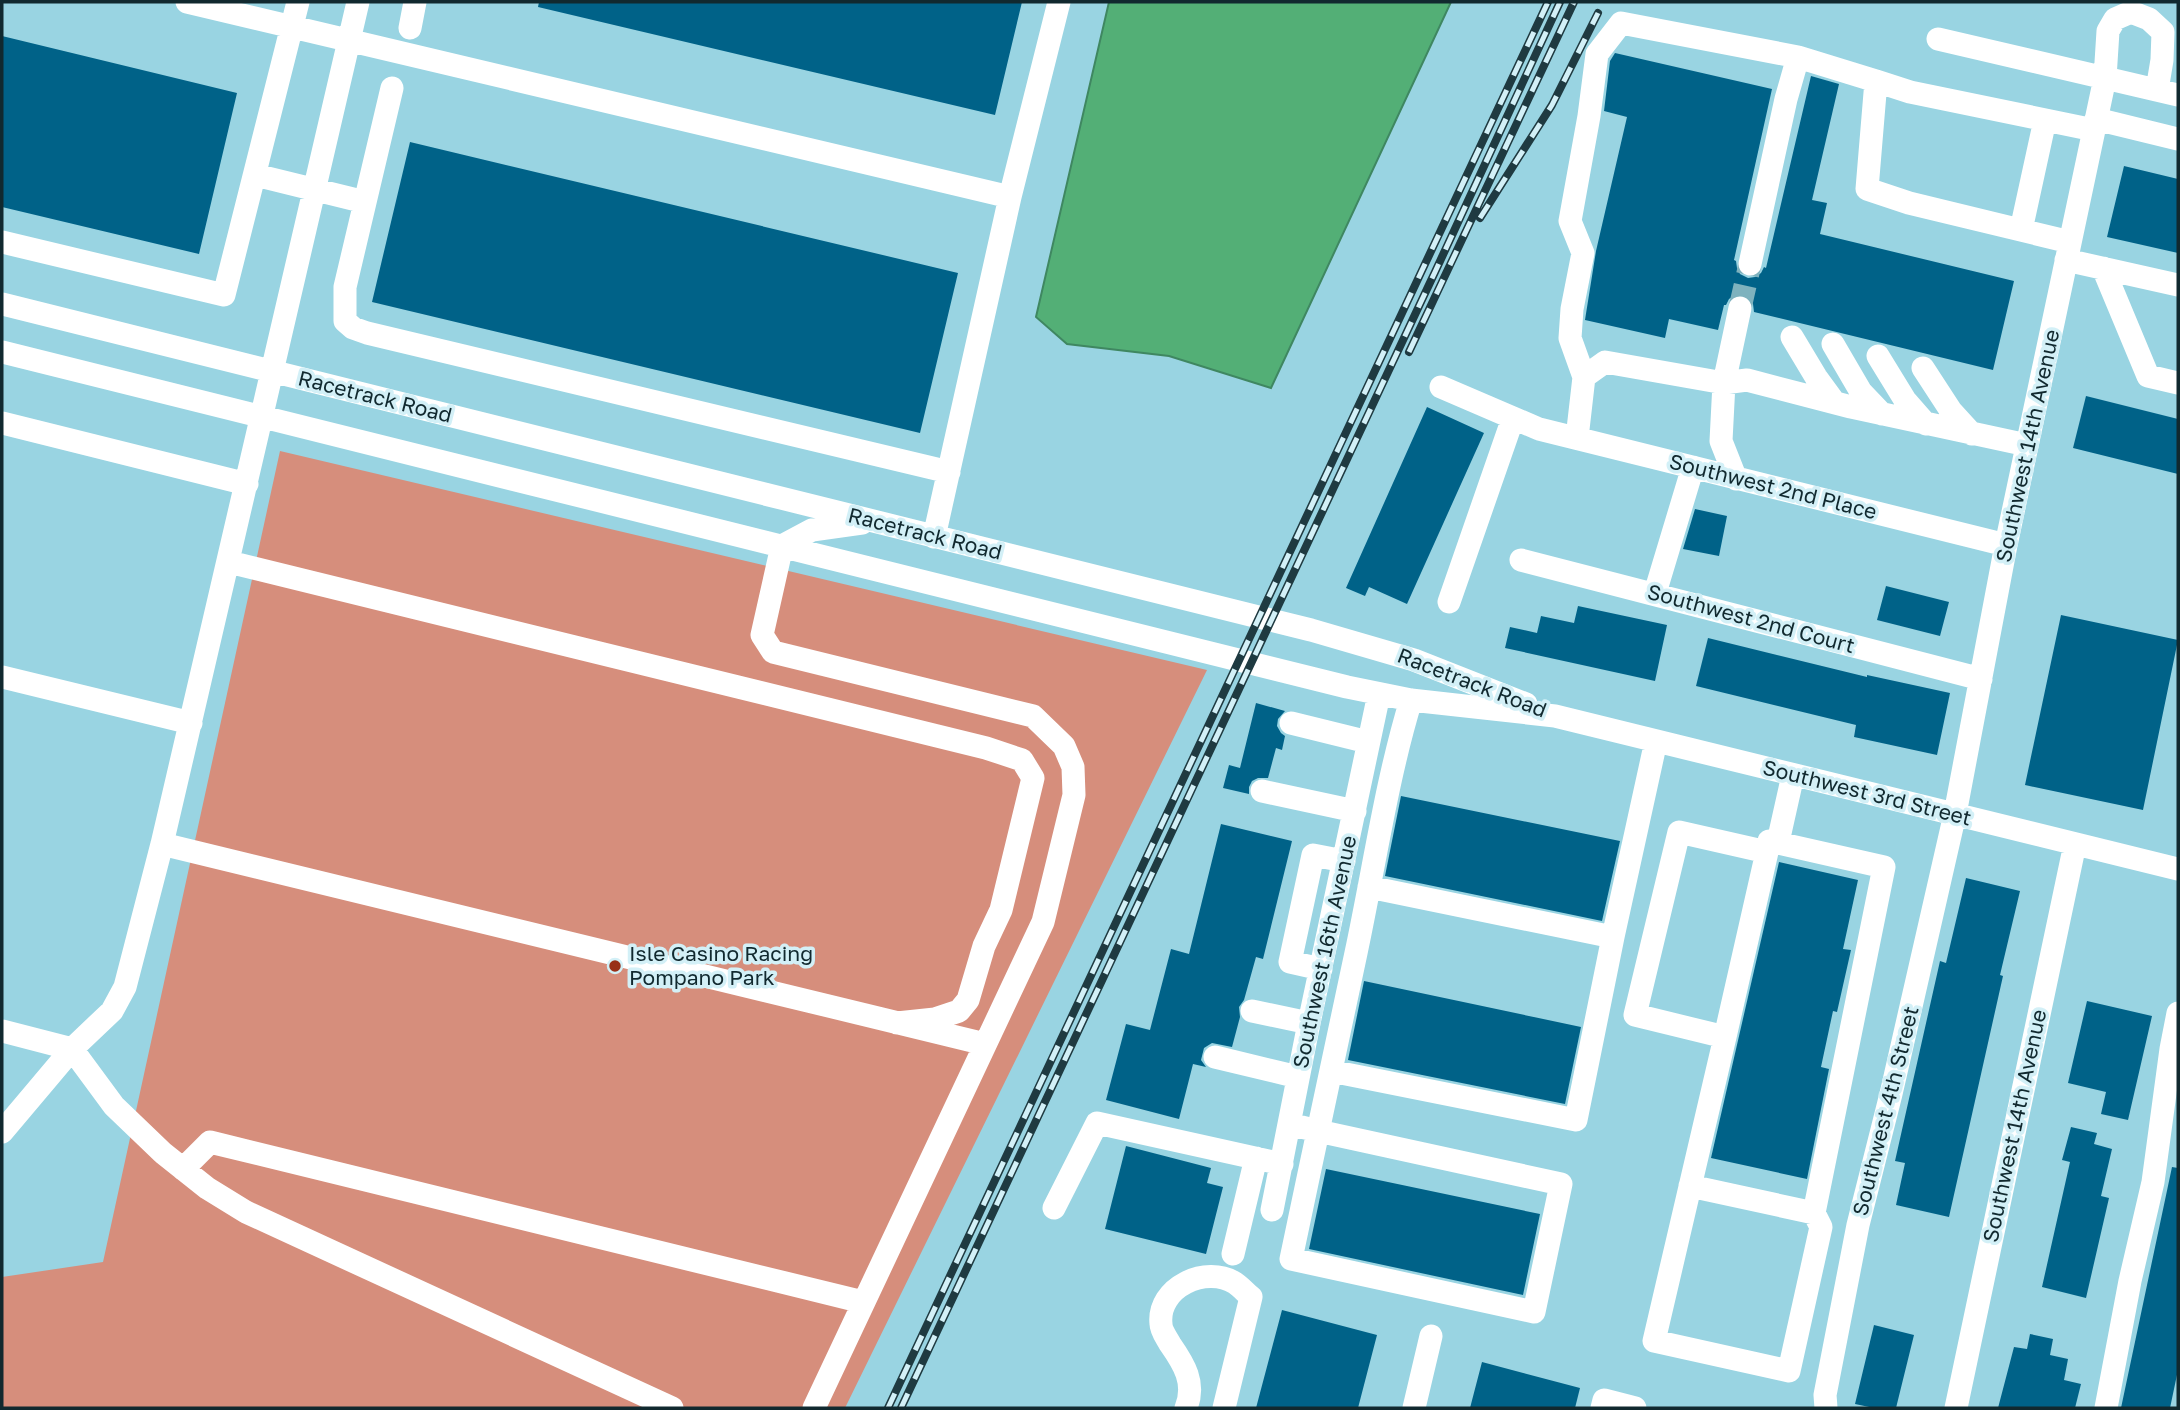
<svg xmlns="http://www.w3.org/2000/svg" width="2180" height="1410" font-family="'Golos Text',sans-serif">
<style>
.green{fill:#d68e7c}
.water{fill:#53af76;stroke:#3f8761;stroke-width:2}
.building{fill:#006288}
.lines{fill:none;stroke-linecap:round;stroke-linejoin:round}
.minor-tunnel{stroke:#7eb2be;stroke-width:23;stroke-dasharray:23 11;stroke-linecap:butt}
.minor{stroke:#fff;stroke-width:23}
.rail-casing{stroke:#1f3a41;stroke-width:8}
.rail{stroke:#d3f0f7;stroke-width:5;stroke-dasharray:16;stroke-linecap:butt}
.poi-dot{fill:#982f17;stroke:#d3f0f7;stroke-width:2.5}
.labels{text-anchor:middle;stroke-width:7;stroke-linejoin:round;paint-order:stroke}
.street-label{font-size:21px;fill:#11292f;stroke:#d3f0f7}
.poi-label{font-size:21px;fill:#11292f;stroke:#d3f0f7;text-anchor:start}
</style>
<rect width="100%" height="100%" fill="#99d4e2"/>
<path class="green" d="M280 451 1207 670 845 1408H2V1277L103 1262Z"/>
<path class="water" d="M1109 2H1451L1271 388 1169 356 1067 344 1036 317Z"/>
<path class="building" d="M539 2H1022L995 115 538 7Z
M2 36 237 93 199 254 2 207Z
M1615 53 1772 89 1734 260 1736 261 1737 268 1740 274 1748 278 1755 277 1761 273 1764 267 1766 268 1811 76 1839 84 1812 200 1827 203 1820 234 2014 281 1993 370 1754 312 1753 304 1750 298 1742 294 1735 295 1729 299 1726 305H1724L1718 330 1669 319 1665 338 1585 320 1596 251 1627 117 1604 111 1610 61Z
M410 142 958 273 920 433 372 302Z
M2124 166 2178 179V253L2107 237Z
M2086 396 2178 419V474L2073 448Z
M1427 407 1484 433 1407 604 1369 587 1365 596 1346 588Z
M1695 509 1727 516 1719 556 1683 549Z
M1886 586 1949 602 1940 636 1877 620Z
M1578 606 1667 625 1655 681 1505 648 1510 627 1537 633 1541 616 1574 623Z
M2061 615 2178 640 2143 810 2025 785Z
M1708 638 1867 677V675L1950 693 1937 755 1854 737 1856 725 1696 686Z
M1256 703 1285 711 1278 719 1277 726 1281 733 1285 736 1282 750 1276 748 1268 778H1258L1252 781 1249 787V794L1223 788 1229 765 1240 768Z
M1401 796 1620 841 1602 921 1385 876Z
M1221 824 1292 841 1263 959 1256 957 1244 1000 1239 1007 1240 1017 1232 1047 1212 1043 1204 1048 1201 1060 1206 1067 1193 1064 1179 1119 1106 1100 1126 1024 1150 1030 1171 949 1189 954Z
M1779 862 1858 880 1843 949 1851 950 1837 1012 1833 1011 1821 1067 1829 1069 1807 1179 1711 1158Z
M1966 878 2020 891 2000 975 2003 976 1949 1217 1896 1205 1905 1163 1895 1161 1940 961 1946 963Z
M1364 981 1581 1027 1565 1104 1348 1060Z
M2087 1001 2152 1016 2128 1120 2101 1114 2106 1092 2068 1083Z
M2071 1127 2097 1133 2094 1144 2112 1149 2101 1196 2109 1198 2086 1298 2042 1287 2070 1162 2062 1160Z
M1126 1146 1211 1168 1207 1183 1223 1187 1206 1254 1105 1229Z
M2172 1167 2178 1168V1370L2170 1408H2121Z
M1326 1169 1540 1214 1523 1295 1309 1249Z
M1282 1310 1377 1335 1358 1408H1256Z
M1874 1325 1914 1335 1896 1408H1874L1855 1404Z
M2030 1334 2053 1339 2050 1355 2068 1359 2064 1380 2081 1384 2075 1408H1998L2014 1347 2027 1349Z
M1482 1362 1580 1388 1575 1408H1470Z"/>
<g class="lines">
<path class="minor-tunnel" d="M1740 308 1750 264"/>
<path class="minor" d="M187 2 1010 197 1059 2
M410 28 415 2
M1938 39 2178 95
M1798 57 1876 81 1867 189 1909 203 2070 242
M1876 81 1910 92 2094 130
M392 88 345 287V321L353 328 367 333 949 472
M2096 119 2178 139
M255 175 365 202
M2021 230 2045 120
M2 242 224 295 298 2
M2066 260 2178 285
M2103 268 2148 376 2178 383
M2 304 1311 630 1414 660 1526 704
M1792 337 1816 377 1835 403
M1833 344 1861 392 1882 414
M2 352 1347 687 1411 700 1555 716 2178 869
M1878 356 1905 400 1926 424
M1923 368 1951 411 1972 434
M1584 377 1570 338 1572 309 1583 253 1570 221 1589 116 1597 54 1621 23 1798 57 1786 99 1750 264
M1441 387 1539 429 2006 545
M2 423 247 484
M1577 438 1584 377 1605 362 1724 383 1747 380 1851 407 2027 445
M1736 479 1721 441 1724 383 1740 308
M934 537 1010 197
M1521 560 1981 679
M229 562 986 748 1022 760 1033 778 1001 910 984 946 968 1000 959 1011 935 1019 897 1023
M1655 593 1693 467
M1449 602 1513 418
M2 677 191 723
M1291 723 1368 742
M1262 791 1355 811
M1778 842 1793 775
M162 844 985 1044
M1369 887 1613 937
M1321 969 1290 962 1313 855 1344 861
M1252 1011 1309 1023
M2 1031 72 1049 114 1106 163 1153 207 1188 246 1212 672 1408
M1725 1037 1654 1341 1789 1371 1821 1227 1814 1213 1884 867 1769 841 1767 852 1725 1037 1635 1015 1679 832 1767 852
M1215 1057 1298 1077
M1331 1071 1576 1120 1613 937 1656 741
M1289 1124 1318 1131 1561 1184 1534 1312 1291 1259C1312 1157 1335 1056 1356 953 1374 869 1386 782 1411 700
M2 1132 72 1049 112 1011 125 987 162 844 358 2
M183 1169 210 1142 863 1302
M1690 1186 1814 1213
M1054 1208 1097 1123 1282 1164
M1272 1210 1309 1023 1379 694
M1233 1254 1256 1158
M814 1408 1043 922 1074 795 1073 767 1064 746 1033 716 773 652 762 635 782 546 812 530 862 523
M1186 1408C1196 1383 1184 1364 1170 1344 1167 1338 1161 1331 1161 1324 1157 1287 1206 1265 1235 1283 1241 1287 1246 1293 1251 1297L1224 1408
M1414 1408 1431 1336
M1602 1408 1604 1400 1635 1408
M1826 1408 1825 1395 1858 1225 1891 1094 1955 814 2006 545 2105 78 2108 31 2115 19 2131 12 2149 19 2163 32 2162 60 2157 90
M1956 1408 2075 844
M2106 1408 2130 1281 2153 1182 2171 1049 2178 1013"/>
<g class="rail-casing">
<path id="rail" d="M1480 218 1552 105 1598 13
M1409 352 1574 2
M888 1408 1548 2
M901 1408 1435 272 1560 2"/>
</g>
<use href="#rail" class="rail"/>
</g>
<circle class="poi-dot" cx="615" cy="966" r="7"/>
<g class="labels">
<g class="street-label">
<text transform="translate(375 397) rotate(14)" y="7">Racetrack Road</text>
<text transform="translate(2028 446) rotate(-78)" y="7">Southwest 14th Avenue</text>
<text transform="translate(1773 487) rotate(14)" y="7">Southwest 2nd Place</text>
<text transform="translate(925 534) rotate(14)" y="7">Racetrack Road</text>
<text transform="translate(1751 619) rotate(15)" y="7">Southwest 2nd Court</text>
<text transform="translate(1472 683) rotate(21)" y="7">Racetrack Road</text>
<text transform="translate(1867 793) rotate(14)" y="7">Southwest 3rd Street</text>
<text transform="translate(1325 952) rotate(-78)" y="7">Southwest 16th Avenue</text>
<text transform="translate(1886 1111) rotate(-76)" y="7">Southwest 4th Street</text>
<text transform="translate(2015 1126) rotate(-78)" y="7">Southwest 14th Avenue</text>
</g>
<g class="poi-label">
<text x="629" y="961">Isle Casino Racing<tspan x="629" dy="24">Pompano Park</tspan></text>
</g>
</g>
<rect width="2180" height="1410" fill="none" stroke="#11292f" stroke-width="7"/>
</svg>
